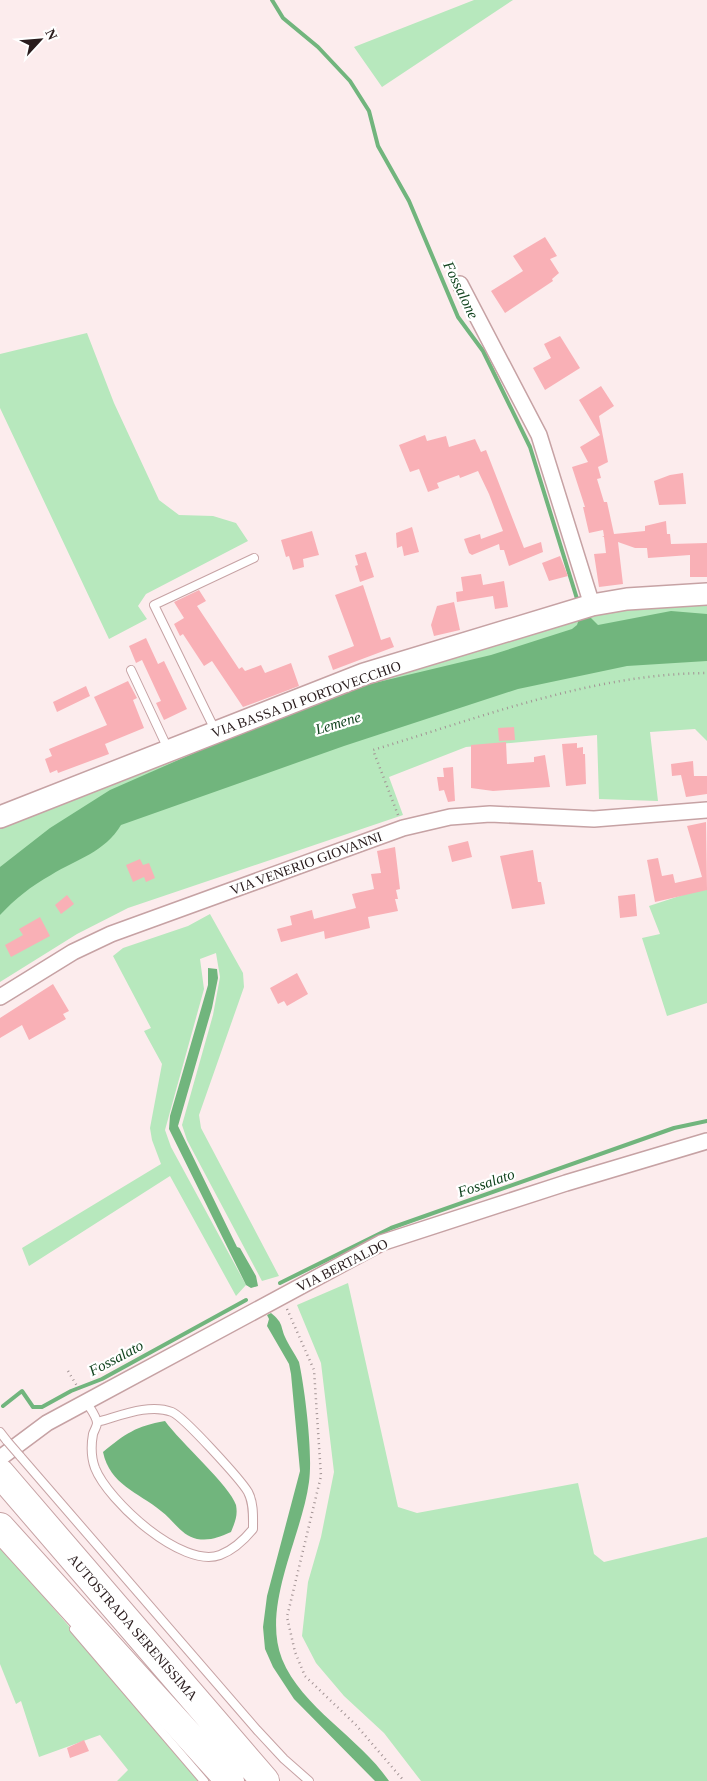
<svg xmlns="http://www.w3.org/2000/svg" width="707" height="1781" font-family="Georgia,serif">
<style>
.green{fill:#b7e8bd}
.water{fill:#71b57d}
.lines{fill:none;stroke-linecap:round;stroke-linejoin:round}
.stream{stroke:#71b57d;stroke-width:4}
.building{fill:#f9b0b6}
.lane-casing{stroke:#c6a2a4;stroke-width:10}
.street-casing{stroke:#c6a2a4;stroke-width:18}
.secondary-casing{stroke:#c6a2a4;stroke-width:24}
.highway-casing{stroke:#c6a2a4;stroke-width:30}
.path{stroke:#a29394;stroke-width:2.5;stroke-dasharray:1 4;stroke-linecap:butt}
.lane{stroke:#fff;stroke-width:8}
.street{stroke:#fff;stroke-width:15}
.secondary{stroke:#fff;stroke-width:21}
.highway{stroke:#fff;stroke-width:28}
.lane-bridge-casing{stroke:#c6a2a4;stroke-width:10;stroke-linecap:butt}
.lane-bridge{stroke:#fff;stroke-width:8}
.labels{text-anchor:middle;stroke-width:4.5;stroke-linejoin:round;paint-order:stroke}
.street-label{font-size:14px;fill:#291c1d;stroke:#fff}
.water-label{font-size:15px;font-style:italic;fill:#12441f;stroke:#fff}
</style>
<rect width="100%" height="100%" fill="#fceced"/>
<path class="green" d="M474 0H513L382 87 354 47Z
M87 333 114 403 159 500 179 515 213 516 236 523 248 541 146 594 138 606 147 619 109 639 0 408V354Z
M707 600V741L695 729 650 732 658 801 599 799 597 735 466 747 389 777 403 815 128 908 77 934 0 982V825L287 707 589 612Z
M707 887V1003L667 1016 642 938 660 934 649 906Z
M210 914 243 973 244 987 199 1115 201 1128 279 1276 262 1281 187 1140 182 1125 213 1015 220 977 216 953 200 959 204 989 165 1130 171 1147 246 1285 236 1296 170 1176 29 1266 22 1248 161 1164 152 1140 150 1128 162 1064 144 1031 151 1028 113 956 123 948 188 926Z
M348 1283 398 1507 417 1513 578 1483 594 1554 604 1562 707 1537V1781H421L384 1733 344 1696 316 1663 302 1636 308 1582 321 1537 334 1472 321 1363 297 1305Z
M0 1546 202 1781H117L128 1770 100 1735 39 1757 21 1701 16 1704 0 1664Z"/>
<path class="water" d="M671 611 707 614V661L627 666 518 689 344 746 121 825C105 852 77 859 51 875 31 886 15 899 0 915V867L50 828 110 790 208 747 370 684 491 655 572 629 577 625 579 619 590 617 598 625Z
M208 968 217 969 218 978 212 1008 178 1126 237 1247 240 1248 256 1276 258 1286 251 1288 246 1285 169 1129 170 1116 208 985Z
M271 1313C283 1323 280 1324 285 1337 288 1344 295 1354 299 1362 305 1390 313 1454 309 1482 302 1536 261 1606 282 1659 302 1708 360 1738 389 1781H375L294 1699 273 1667 265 1649 263 1627 267 1596 300 1471 291 1374 289 1364 267 1326 269 1319 267 1315Z
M165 1421C180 1442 230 1486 236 1505 238 1516 235 1522 231 1532 219 1537 211 1541 197 1539 182 1536 173 1520 161 1511 138 1492 110 1485 103 1452 125 1434 136 1426 165 1421Z"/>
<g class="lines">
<path class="stream" d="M272 0 283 18 318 47 350 81 369 111 378 146 409 201 458 317 483 351 530 447 578 602
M280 1283 391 1228 674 1128 707 1121
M3 1406 22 1391 33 1407H42L71 1391 102 1379 246 1300"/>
</g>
<path class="building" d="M545 237 557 256 550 259 559 273 552 279 553 281 505 313 491 291 523 271 513 256Z
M560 336 580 368 545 390 533 368 551 358 544 344Z
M601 386 614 406 599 416 608 462 598 467 601 478 597 479 604 502H607L614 534 645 531V526L666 521 667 534H670L671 544 707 543V577H690V555L648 558 647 548H635L618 542 623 584 599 587 594 554 606 553 604 537 602 536H604L603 530 589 533 583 507H585L572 467 588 462 580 447 600 435 579 400Z
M425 435 427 441 446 436 449 447 475 439 481 452 486 450 524 548 541 542 543 552 509 566 504 550H500L499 544 472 555 469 553 464 539 480 534 481 539 503 531 489 494 478 471 460 478 459 475 437 483 439 488 428 492 419 469 410 472 399 445Z
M683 473 686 504 659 505 654 481 670 475Z
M412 527 419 552 404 556 402 546 397 548 396 533Z
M312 531 319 555 303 559 304 567 293 570 289 556 286 557 281 540Z
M366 552 374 577 360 582 355 566 358 565 355 555Z
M560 556 568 576 549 581 542 563Z
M481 574 483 585 504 581 508 607 495 609 493 596 457 602 456 592 463 591 461 577Z
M363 585 381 640 390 637 394 647 333 670 328 656 354 646 335 595Z
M199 590 206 601 197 606 239 669 242 667 245 671 261 665 265 673 291 663 299 686 243 707 212 661 204 666 183 634 180 636 174 624 184 618 174 602Z
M454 602 460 630 434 636 431 625 437 606Z
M146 638 158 664 164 661 187 709 164 720 156 703 161 701 142 660 136 663 129 646Z
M128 681 137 698 133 700 144 728 105 744 109 754 58 773 57 770 50 773 45 759 52 756 49 749 107 725 94 697Z
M86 686 90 696 57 712 53 702Z
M514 727 515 740 499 741 498 728Z
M506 742 507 764 534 762V757L545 755 550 787 493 791 471 788V745Z
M577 743V748L583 747V754H585L586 784 566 786 562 744Z
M693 761 694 776H707V794L686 797 681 775 672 776 671 764Z
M453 767 455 801 448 802 444 790 439 791 437 777H444L443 768Z
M706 822 707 890 655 902 647 860 658 858 662 876 673 874 675 883 702 877 687 826Z
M468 841 472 857 452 862 448 846Z
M395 847 400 889 396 890 398 899H395L398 911 368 917 370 928 325 939 324 931 281 942 277 929 292 925 290 916 312 910 314 919 356 908 352 894 374 889 371 874 381 873 377 851Z
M533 850 538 882H541L545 904 512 909 500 856Z
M140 859 143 865 149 863 155 878 146 882 144 877 133 882 126 865Z
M635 894 637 916 620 918 618 896Z
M67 895 74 904 61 914 55 905Z
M40 917 50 936 11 957 5 945 23 935 19 929Z
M297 973 308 994 287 1006 284 1001 278 1004 270 988Z
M53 984 69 1011 63 1014 66 1019 29 1040 22 1025 0 1038V1018Z
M84 1740 89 1751 70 1758 67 1748Z"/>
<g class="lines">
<g class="lane-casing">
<path id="lane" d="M131 670 168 749
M215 730 154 605 254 558
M87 1403C90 1408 97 1417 97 1423 97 1426 94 1431 93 1434 91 1445 91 1457 95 1468 108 1501 182 1569 220 1555 233 1550 244 1540 253 1529 253 1518 254 1503 248 1492 241 1480 184 1417 172 1412 149 1403 120 1416 97 1422
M0 1432 7 1441
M20 1456 257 1730 284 1759 309 1781
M74 1629 204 1781"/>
</g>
<g class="street-casing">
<path id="street" d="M460 284 539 435 592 605
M0 997 73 952 111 934 403 828 450 817 490 814 594 819 707 810
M0 1458 47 1423 381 1243 566 1183 707 1141"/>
</g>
<g class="secondary-casing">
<path id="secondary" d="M0 817 364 674 592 605 627 599 707 594"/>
</g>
<g class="highway-casing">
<path id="highway" d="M0 1473 265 1781
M0 1527 230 1781"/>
</g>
<path class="path" d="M398 815 373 750C482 717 592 674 707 673
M287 1309 314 1370 321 1476 287 1617 295 1652 305 1676 356 1725 404 1781
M68 1371 80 1391"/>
<use href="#lane" class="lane"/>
<use href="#street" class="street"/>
<use href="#secondary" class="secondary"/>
<use href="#highway" class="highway"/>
<g class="lane-bridge-casing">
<path id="lane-bridge" d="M7 1441 20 1456"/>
</g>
<use href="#lane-bridge" class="lane-bridge"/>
</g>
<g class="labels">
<g class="street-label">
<text transform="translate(306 699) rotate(-20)" y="5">VIA BASSA DI PORTOVECCHIO</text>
<text transform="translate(306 863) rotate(-20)" y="5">VIA VENERIO GIOVANNI</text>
<text transform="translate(342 1265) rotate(-27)" y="5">VIA BERTALDO</text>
<text transform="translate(133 1627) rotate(49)" y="5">AUTOSTRADA SERENISSIMA</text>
</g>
<g class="water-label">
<text transform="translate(461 290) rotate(64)" y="5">Fossalone</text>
<text transform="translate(338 723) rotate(-17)" y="5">Lemene</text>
<text transform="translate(486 1183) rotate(-19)" y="5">Fossalato</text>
<text transform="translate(116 1358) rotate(-28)" y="5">Fossalato</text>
</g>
</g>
<g transform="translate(40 40) rotate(64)" stroke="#ffffff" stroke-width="4" paint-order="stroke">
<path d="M0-4L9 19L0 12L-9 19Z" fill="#291c1d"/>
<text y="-8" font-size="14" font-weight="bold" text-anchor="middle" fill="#291c1d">N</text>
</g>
</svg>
